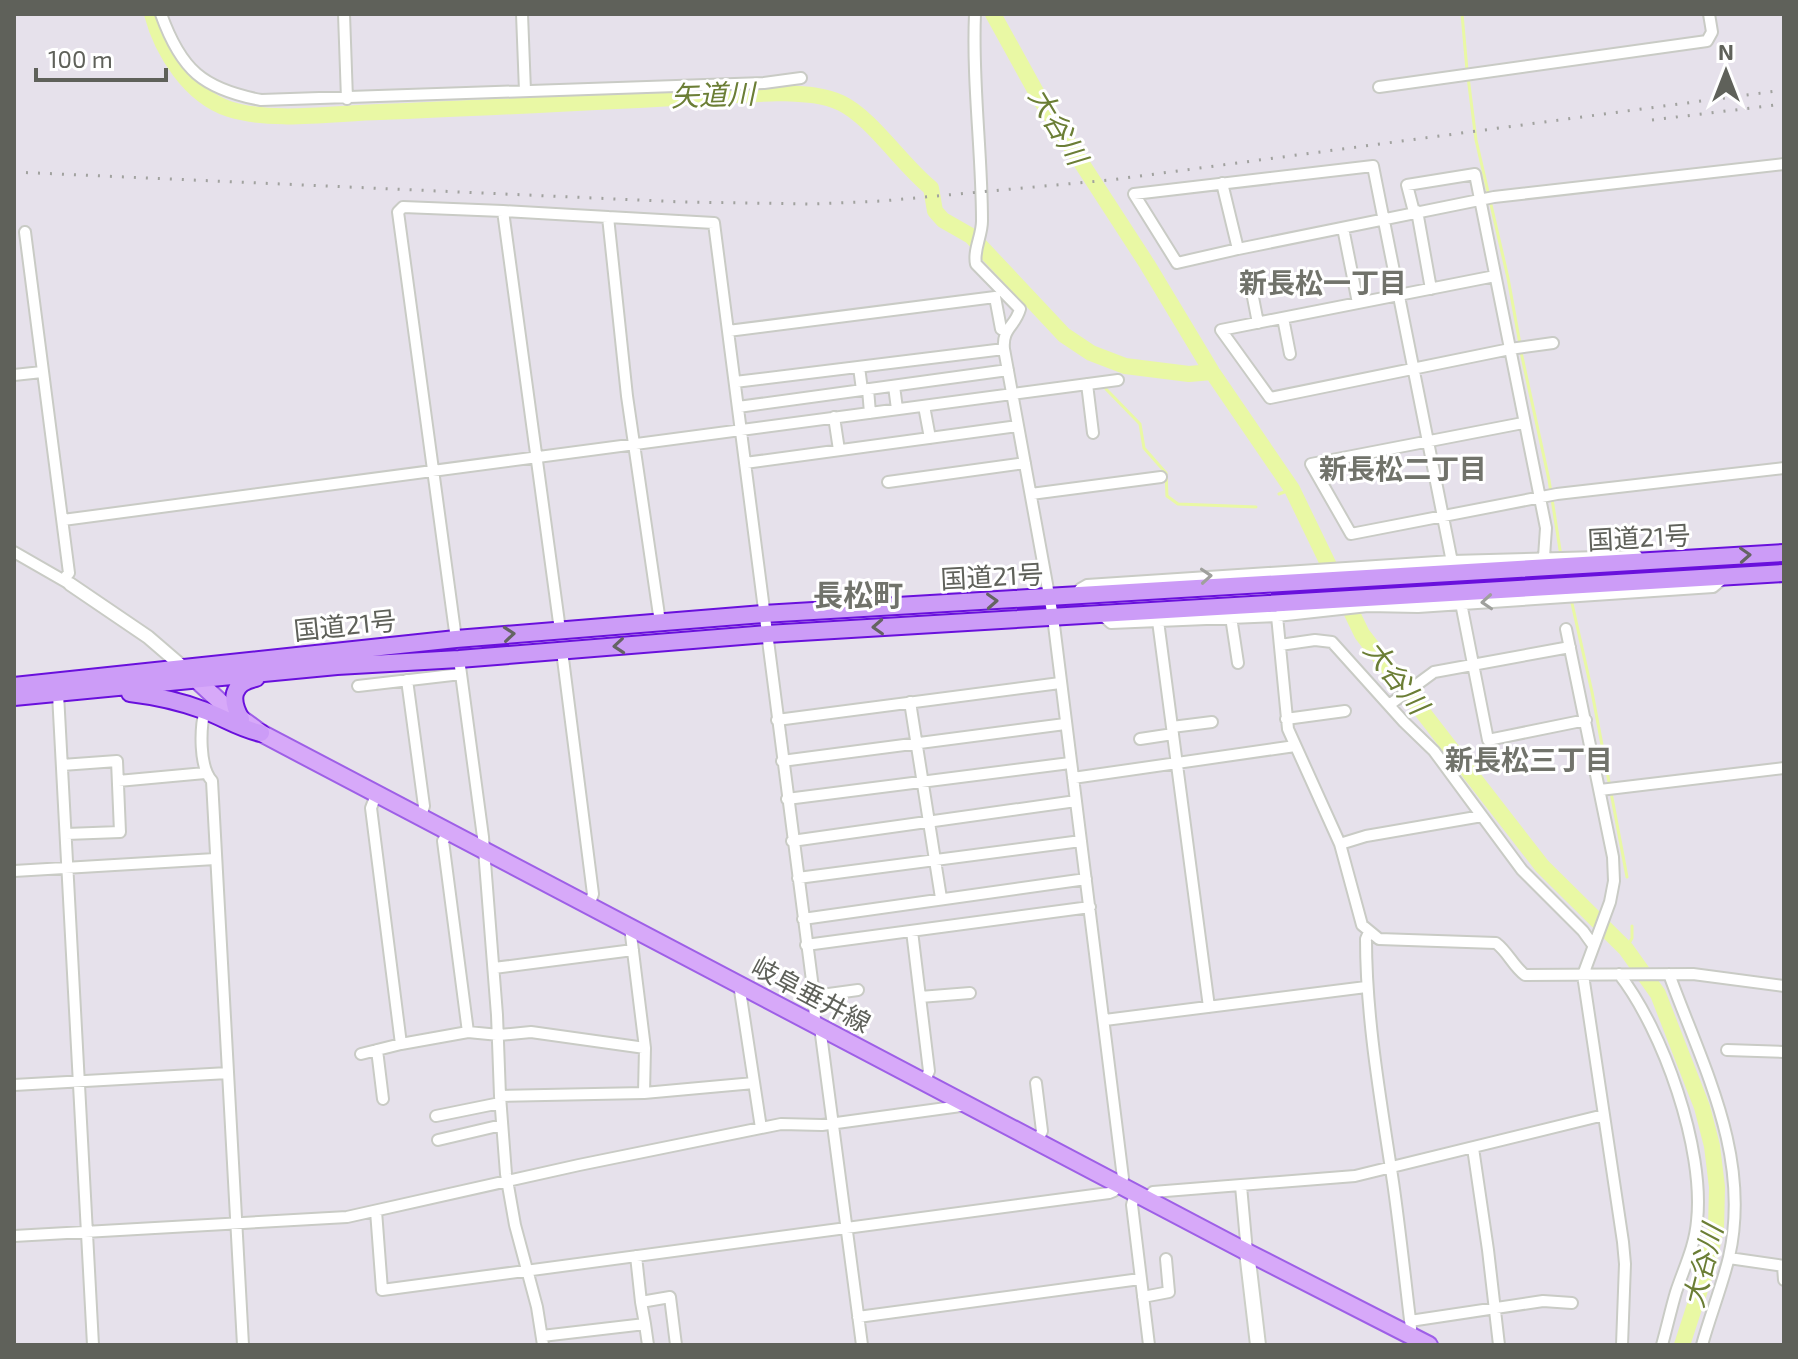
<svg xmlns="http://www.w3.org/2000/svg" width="1798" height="1359" font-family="'Exo 2','Noto Sans JP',sans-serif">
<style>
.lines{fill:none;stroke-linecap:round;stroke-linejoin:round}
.stream{stroke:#e9f8a4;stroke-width:3}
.river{stroke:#e9f8a4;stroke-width:16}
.minor-casing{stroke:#c9cbc5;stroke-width:14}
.tertiary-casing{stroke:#c9cbc5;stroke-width:16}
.secondary-casing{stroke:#cccfc7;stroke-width:18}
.primary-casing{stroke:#9e5fe7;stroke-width:20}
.trunk-casing{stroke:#6910dc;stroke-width:20}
.minor{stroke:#fff;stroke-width:10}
.tertiary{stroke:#fff;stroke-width:12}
.secondary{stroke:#fff;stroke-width:14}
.primary{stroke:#d7a9f9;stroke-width:16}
.trunk{stroke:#cc9cf7;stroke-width:16}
.rail{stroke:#a1a29f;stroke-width:3;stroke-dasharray:2 10;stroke-linecap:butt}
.oneway{stroke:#646462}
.oneway2{stroke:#9fa09c}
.labels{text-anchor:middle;stroke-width:6;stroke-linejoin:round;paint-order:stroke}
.street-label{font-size:26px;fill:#5f615a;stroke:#fff}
.water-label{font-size:28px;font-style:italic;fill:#6b7e35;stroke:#fff}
.neighbourhood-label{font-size:28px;font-weight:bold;fill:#71736b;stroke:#fff}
.quarter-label{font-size:30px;font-weight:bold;fill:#71736b;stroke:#fff}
</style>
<rect width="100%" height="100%" fill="#e6e1eb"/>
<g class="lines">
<path class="stream" d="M1462 14 1467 70
M1468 77 1476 140 1508 278 1520 344
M1521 352 1549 480 1561 556
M1106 389 1140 424 1144 448 1166 473 1167 496 1178 504 1256 507
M1279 494 1292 489
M1571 599 1592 692 1627 877
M1626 949 1632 938V926"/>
<path class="river" d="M152 14C162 52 190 96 229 109 272 123 335 113 380 112 514 107 647 99 780 93 801 94 822 94 841 103 871 117 903 166 931 188L935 211 943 220 971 236 1064 335 1091 353 1125 366 1189 374 1212 372
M993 14 1040 99 1147 264 1212 372 1292 489 1362 634 1542 866 1626 949 1658 994 1702 1107 1712 1146 1717 1187 1716 1229 1707 1268 1682 1345"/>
<g class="minor-casing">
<path id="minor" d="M161 14C181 70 203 89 261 100L764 83 801 78
M344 14 347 99
M522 14 525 91
M1379 87 1707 41 1712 32 1709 14
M1222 183 1238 249 1177 263 1134 194 1373 166 1453 567
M503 211 608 217 627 396 660 622
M1417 211 1431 289
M1414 212 1407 185 1475 174 1546 528 1544 557
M608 217 714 223 814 996 815 1024
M1343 228 1358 303
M25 232 69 573 63 580
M1238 249 1494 197 1784 164
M1495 276 1221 330 1270 398 1510 349 1553 343
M1250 282 1258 323
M1283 318 1290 354
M728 331 995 297 1001 329 1005 331
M859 367 862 390
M14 375 42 372
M735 382 1004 349
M1087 384 1093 433
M894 386 897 409
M868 389 870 413
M924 406 930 438
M738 407 1008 370
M834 417 839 450
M1523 423 1311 464 1351 534 1557 494 1784 468
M745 463 1018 426
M888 482 1025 463
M1031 494 1161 477
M63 520 1118 380
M14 552 68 583
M1078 595 1080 589 1087 585 1452 561 1637 556
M1460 598 1488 740 1586 720
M1100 613 1111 623 1277 616 1368 606 1418 607 1713 587 1725 577
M1277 616 1288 729 1340 844 1362 925 1379 939 1496 943C1508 952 1513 966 1525 975L1693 974 1784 986
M1231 617 1238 663
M1158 621 1209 1007
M1566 629 1613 857 1614 881 1610 902 1583 975 1623 1242 1625 1264 1622 1345
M456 639 398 212 403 207 503 211 560 630
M1280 645 1315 640 1332 642 1404 722 1434 751 1482 816
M562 651 593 894 589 906
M459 659 483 837 497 1015 500 1096 506 1174 515 1225 537 1307 543 1345
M407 680 424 806 421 817
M358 686 461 674
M58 694 93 1345
M910 702 941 898
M1389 705 1434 672 1570 647
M205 710C200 728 199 767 212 781L243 1345
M1286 719 1345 711
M777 720 1060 683
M1172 727 1212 722
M1140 739 1173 734
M782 761 1065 724
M62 765 117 761 120 832 66 834
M1073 778 1295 746
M118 781 205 773
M1600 790 1784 768
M376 795 371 808 401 1044 468 1032
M787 799 1070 763
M448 832 443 841 468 1032 499 1035 531 1032 645 1048
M792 841 1076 801
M1340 844 1366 836 1482 816 1522 870 1583 931 1593 945
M14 871 215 859
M798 878 1081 841
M803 919 1086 879
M630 927 645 1048 644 1093
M912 931 929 1071 925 1081
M1369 932 1366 939C1366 1020 1381 1102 1393 1182 1400 1230 1405 1279 1411 1328L1409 1334
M806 945 1090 907
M494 968 633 950
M1619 974C1663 1030 1705 1149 1697 1221 1695 1246 1684 1268 1676 1292 1671 1309 1667 1327 1662 1345
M1669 974C1702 1065 1752 1156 1729 1257 1722 1286 1710 1316 1702 1345
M739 984 761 1128
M814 996 858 990
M920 997 970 993
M1105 1020 1366 987
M820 1027 862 1345
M377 1050 383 1099
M1727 1050 1784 1052
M361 1054 401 1044
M1036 1083 1042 1131 1038 1141
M14 1085 228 1073
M500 1096 644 1093 754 1083
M436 1116 500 1103
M438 1140 502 1125
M1473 1148 1488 1250 1499 1345
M1241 1186 1247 1252
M1135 1192 1132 1205 1149 1345
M1147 1198 1153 1192 1355 1176 1604 1115
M376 1211 382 1290 1109 1193 1114 1191 1123 1178 1053 617 1004 349C1002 328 1015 327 1020 309L976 264C973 250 982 236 982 221 982 152 972 83 975 14
M14 1236 347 1217 579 1165 781 1124 822 1125 968 1105
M636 1256 641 1302 670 1297 676 1345
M1729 1258 1784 1266
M1783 1266 1784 1280
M1143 1297 1169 1292 1166 1259
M858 1317 1140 1279
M1410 1321 1543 1301 1572 1303
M645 1324 648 1345
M542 1336 645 1324 641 1302"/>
</g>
<g class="tertiary-casing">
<path id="tertiary" d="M70 584 148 637 184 668"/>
</g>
<g class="secondary-casing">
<path id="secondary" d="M1247 1252 1258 1345"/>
</g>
<g class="primary-casing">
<path id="primary" d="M188 672 228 709 261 733 1247 1252 1429 1345"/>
</g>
<g class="trunk-casing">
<path id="trunk" d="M14 686 456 639 763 614 1784 553
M130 693C155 696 179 701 203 710 223 717 240 729 261 733
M14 697 337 666 459 659 767 634 1784 573
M241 719C230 700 231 683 256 678"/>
</g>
<use href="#minor" class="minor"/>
<use href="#tertiary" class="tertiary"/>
<use href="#secondary" class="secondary"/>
<use href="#primary" class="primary"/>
<use href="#trunk" class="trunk"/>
<path class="rail" d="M1652 120 1784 104
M14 172 683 202 812 204 882 201 1110 180 1784 90"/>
</g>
<defs><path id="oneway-chevron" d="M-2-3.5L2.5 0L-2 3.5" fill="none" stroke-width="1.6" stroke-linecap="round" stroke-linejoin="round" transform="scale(2)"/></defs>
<g class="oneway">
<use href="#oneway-chevron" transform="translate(1745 555) rotate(-3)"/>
<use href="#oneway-chevron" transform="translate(992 601) rotate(-3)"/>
<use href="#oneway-chevron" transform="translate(878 627) rotate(177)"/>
<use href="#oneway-chevron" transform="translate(509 634) rotate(-5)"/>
<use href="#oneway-chevron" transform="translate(619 646) rotate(175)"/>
</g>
<g class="oneway2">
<use href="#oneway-chevron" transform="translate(1206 576) rotate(-4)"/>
<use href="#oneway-chevron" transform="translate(1487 602) rotate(176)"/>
</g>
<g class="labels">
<g class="street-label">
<text transform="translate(1639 538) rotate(-3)" y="9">国道21号</text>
<text transform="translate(992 577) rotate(-3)" y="9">国道21号</text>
<text transform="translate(345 626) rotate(-6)" y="9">国道21号</text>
<text transform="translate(811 995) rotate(28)" y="9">岐阜垂井線</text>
</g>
<g class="water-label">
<text transform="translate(713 95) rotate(-2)" y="10">矢道川</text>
<text transform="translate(1058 126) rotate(59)" y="10">大谷川</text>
<text transform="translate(1396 677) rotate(52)" y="10">大谷川</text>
<text transform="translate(1703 1266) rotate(-76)" y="10">大谷川</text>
</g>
<g class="neighbourhood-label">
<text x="1323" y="293">新長松一丁目</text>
<text x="1403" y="479">新長松二丁目</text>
<text x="1529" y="770">新長松三丁目</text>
</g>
<g class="quarter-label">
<text x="858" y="606">長松町</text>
</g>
</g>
<rect width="1798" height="1359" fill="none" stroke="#5f615a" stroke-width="32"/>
<g transform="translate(1726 72)" stroke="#ffffff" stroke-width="6" paint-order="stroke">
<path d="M0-6L14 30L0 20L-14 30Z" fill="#5f615a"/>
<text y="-12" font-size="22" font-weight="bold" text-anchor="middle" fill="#5f615a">N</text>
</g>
<path d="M36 68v12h130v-12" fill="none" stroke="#5f615a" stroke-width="4"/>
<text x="48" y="68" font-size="24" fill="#5f615a" stroke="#ffffff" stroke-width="6" paint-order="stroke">100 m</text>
</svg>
